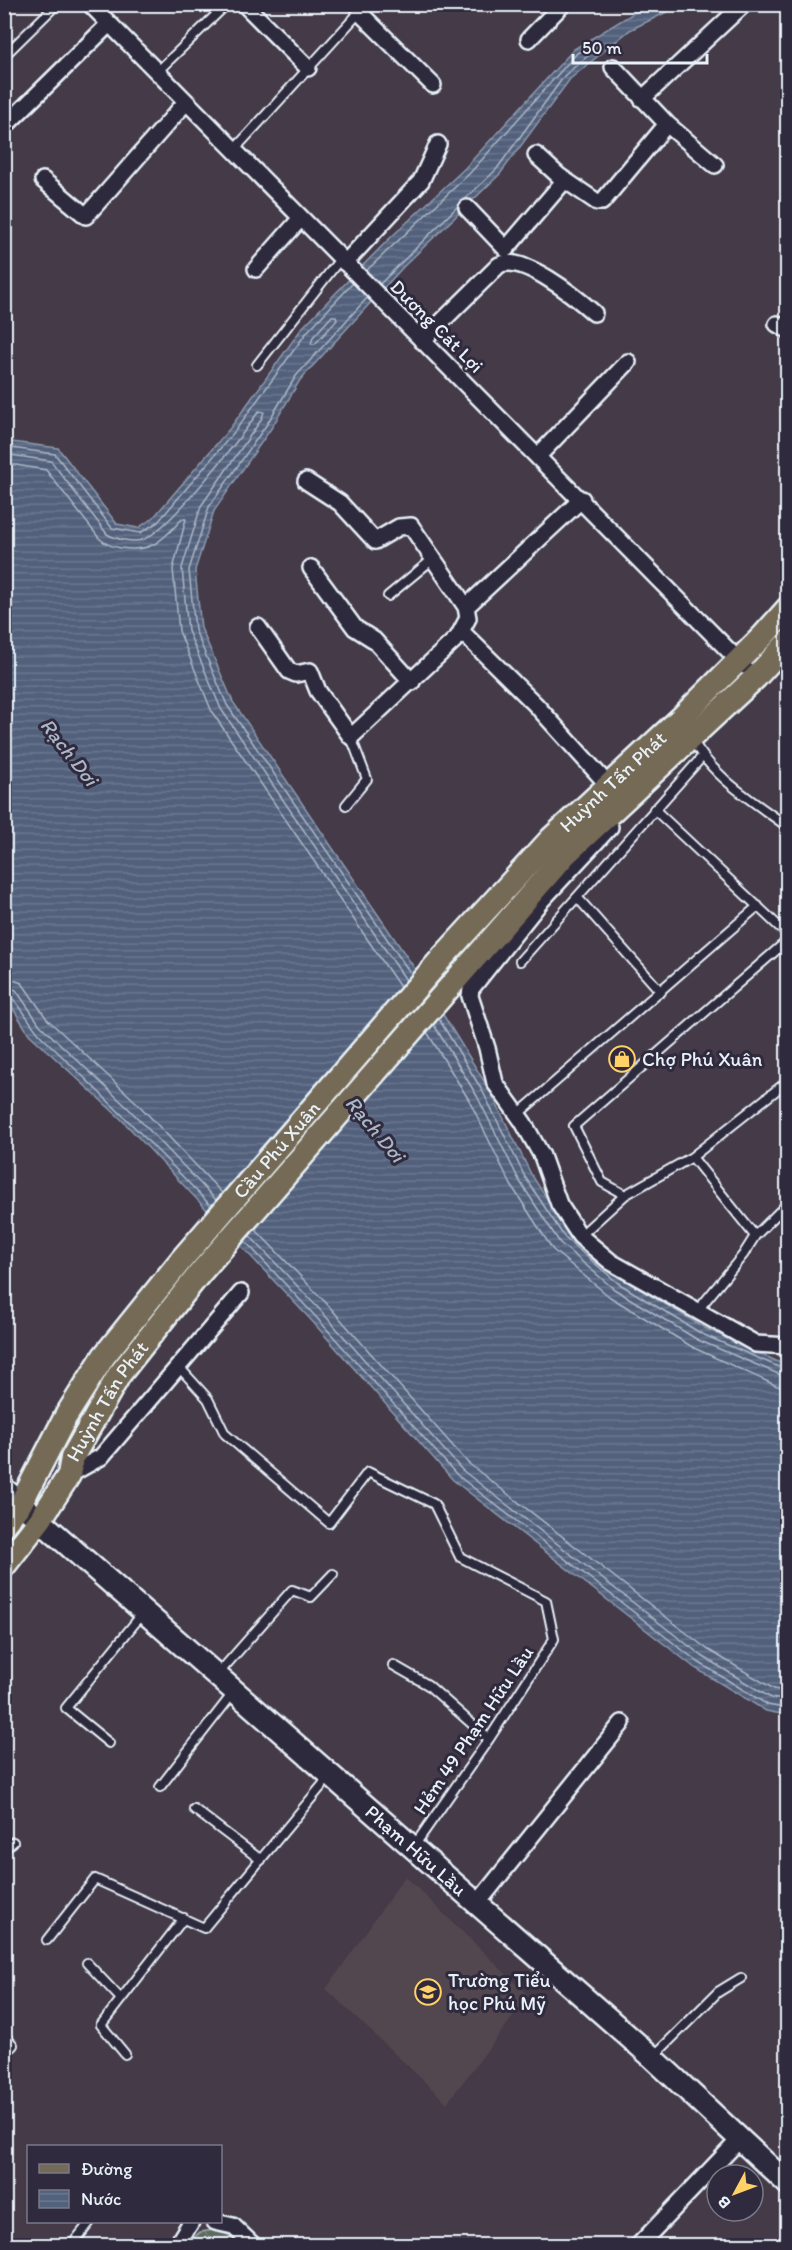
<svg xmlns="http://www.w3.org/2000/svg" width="792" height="2250" font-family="Itim,sans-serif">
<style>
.built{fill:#52464f}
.forest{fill:url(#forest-crowns);stroke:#a2aeac;stroke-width:1.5}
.water{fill:url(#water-rules);stroke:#8e9bae;stroke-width:1.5}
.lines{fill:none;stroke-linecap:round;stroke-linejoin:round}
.shore{stroke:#acb7c6;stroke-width:1.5}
.lane-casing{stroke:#e8f1f8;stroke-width:12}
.street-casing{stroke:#e8f1f8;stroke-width:20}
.secondary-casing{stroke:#e8f1f8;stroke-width:26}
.primary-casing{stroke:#e8f1f8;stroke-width:27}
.lane{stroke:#2f2a3d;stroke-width:8}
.street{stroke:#2f2a3d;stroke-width:15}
.secondary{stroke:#2f2a3d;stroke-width:21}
.primary{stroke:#756a55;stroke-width:22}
.labels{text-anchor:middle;stroke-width:6;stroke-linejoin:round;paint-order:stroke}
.street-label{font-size:20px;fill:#e8f1f8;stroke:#2f2a3d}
.poi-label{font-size:20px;fill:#e8f1f8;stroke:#2f2a3d;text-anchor:start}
.water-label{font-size:21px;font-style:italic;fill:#acb7c6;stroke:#2f2a3d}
</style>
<defs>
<pattern id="forest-crowns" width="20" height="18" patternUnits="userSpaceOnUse" patternTransform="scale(1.5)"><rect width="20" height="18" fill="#5c6a61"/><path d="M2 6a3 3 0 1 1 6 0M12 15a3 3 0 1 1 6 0" fill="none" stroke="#738078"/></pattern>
<pattern id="water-rules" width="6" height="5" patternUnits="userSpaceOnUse" patternTransform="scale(1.5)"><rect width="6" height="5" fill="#52617c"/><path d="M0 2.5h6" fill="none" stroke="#6b788f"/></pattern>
</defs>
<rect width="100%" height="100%" fill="#443a48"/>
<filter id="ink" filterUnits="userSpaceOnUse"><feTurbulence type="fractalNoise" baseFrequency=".0167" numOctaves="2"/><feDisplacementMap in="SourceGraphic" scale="12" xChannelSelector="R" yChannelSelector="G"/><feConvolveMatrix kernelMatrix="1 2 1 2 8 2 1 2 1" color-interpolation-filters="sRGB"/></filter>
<g filter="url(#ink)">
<path class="built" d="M405 1876 529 1996 447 2103 326 1989Z"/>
<path class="forest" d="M214 2230 228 2234 241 2245H186L200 2232Z"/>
<path class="water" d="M647 5H681L630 30 570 79 500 174 404 266 300 380 272 427 214 511 195 570 201 628 233 702 413 966 489 1089 531 1174 569 1233 621 1278 705 1328 787 1366V1715L766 1711 695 1668 453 1480 311 1320 120 1118 29 1034 5 996V441L58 448 117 524 138 528 153 518 231 427 302 328 327 302 387 241 465 168 574 49Z"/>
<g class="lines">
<path class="shore" d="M366 271 470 173 577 53 596 44V49L565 75 496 170 465 199
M380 284 458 206
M367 298 296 376 267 424 209 507 189 570 195 630 227 705 411 974
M332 316H336L337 320 315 344H311L313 337Z
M4 447 55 454 112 528 140 533 158 522 235 431 307 332 353 283
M4 454 51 461 107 534C115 539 133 543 142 540 169 531 240 438 259 411L264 412 261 420 201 506 182 568 188 631 221 709 406 980
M4 463 46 470 99 538C106 545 112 546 121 548 151 553 163 540 182 519H186L173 569 179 631 212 712 400 987
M4 977 22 983 47 1019 136 1102 222 1193
M4 986 16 990 40 1025 129 1109 216 1200
M4 993C16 995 32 1028 42 1037 100 1092 156 1148 211 1206
M439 1019 483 1092 525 1177 565 1238 618 1283 702 1334 788 1371
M434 1025 477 1096 519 1180 560 1243 614 1289 698 1340 788 1378
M427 1032 469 1100 511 1185 553 1250 610 1297 694 1348 777 1386 788 1387
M255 1229 327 1304 468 1463 707 1649 774 1689 788 1692
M250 1236 321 1311 462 1470 702 1656 771 1698 788 1701
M245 1241 315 1316 457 1475 698 1662 768 1705 788 1709"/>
<g class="lane-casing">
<path id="lane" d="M4 56 57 4
M157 72 227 4
M234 150 367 4
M257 365 341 258
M388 596 434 558
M692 739C713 778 753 801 788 827
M346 805 367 779 351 737
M654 809 788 935
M577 897 661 992
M788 940 574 1126 602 1182 625 1195 692 1157 788 1081
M520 961 702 757
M518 1114 758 906
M692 1157 755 1236 788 1203
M580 1236 625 1195
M698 1310 743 1255 755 1236
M179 1367 208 1399 225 1434 329 1523 368 1472 434 1504 460 1557 546 1601 554 1639 489 1739 414 1846
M393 1665 428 1685 489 1739
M218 1674 292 1590 311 1597 333 1574
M109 1743 66 1708 143 1613
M160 1787 234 1692
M194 1809 261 1860
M4 1849 13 1842
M47 1940 95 1879 204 1928 329 1777
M87 1963 121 1999
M4 2035 13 2045 4 2055
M125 2054 101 2025 184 1918
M654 2056 718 1992 741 1978
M71 2246 90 2222"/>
</g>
<g class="street-casing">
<path id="street" d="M90 4 744 666
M244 4 308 68
M360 13 433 85
M529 39 563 4
M613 67 667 124 715 165
M642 99 744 4
M4 127 109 24
M536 155 559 176 597 202H602L667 124
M43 180 86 216 186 102
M467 208 506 249 565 180
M345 263 421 181 438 144
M256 269 301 218
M777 324 788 330
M422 341 499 265C523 254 576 297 594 313
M538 456 628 362
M306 481 340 503 375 541 399 527 411 526 466 607
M311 568 355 628 374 640 412 682
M258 627 289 671 296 674 310 671 318 691 351 737 458 637 468 618 466 607 582 499
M461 631 535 704 609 786
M610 827 541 901 471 989 470 996 487 1048 495 1083 523 1122 542 1156 559 1204 580 1236 611 1262 756 1344 788 1346
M69 1475 101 1457 241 1293
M477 1904 622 1723
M215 2222 233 2226 254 2246
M176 2246 191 2222
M638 2246 739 2140"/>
</g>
<g class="secondary-casing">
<g id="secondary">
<path id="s1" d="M4 1489 652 2057 788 2184"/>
</g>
</g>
<g class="primary-casing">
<g id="primary">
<path id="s2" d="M4 1524 21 1503 66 1416 104 1356 182 1259 442 958 551 839 680 719 763 636 788 608"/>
<path id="s3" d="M4 1566 40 1520 69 1475 72 1458 119 1375 200 1273 565 855 756 677 788 642"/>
</g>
</g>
<use href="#lane" class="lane"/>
<use href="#street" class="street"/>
<use href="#secondary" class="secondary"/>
<use href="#primary" class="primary"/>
</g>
</g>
<defs>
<g id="shop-ring" transform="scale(1.35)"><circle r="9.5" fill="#2f2a3d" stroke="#ffd166" stroke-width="1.5"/><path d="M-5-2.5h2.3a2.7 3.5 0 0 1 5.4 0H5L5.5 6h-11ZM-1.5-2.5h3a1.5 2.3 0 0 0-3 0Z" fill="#ffd166"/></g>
<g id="school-ring" transform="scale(1.35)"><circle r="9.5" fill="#2f2a3d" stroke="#ffd166" stroke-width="1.5"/><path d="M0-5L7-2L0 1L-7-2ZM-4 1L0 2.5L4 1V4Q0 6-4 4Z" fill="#ffd166"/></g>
</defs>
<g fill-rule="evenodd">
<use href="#shop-ring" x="622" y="1059"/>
<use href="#school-ring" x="428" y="1992"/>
</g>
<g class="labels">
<g class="street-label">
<text transform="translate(437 326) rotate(45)" y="7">Dương Cát Lợi</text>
<text dy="7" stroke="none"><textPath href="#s2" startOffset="964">Huỳnh Tấn Phát</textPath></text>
<text dy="7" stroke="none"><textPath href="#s2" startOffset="465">Cầu Phú Xuân</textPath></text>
<text dy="7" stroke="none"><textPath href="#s3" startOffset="196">Huỳnh Tấn Phát</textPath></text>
<text transform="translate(473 1730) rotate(-56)" y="7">Hẻm 49 Phạm Hữu Lầu</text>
<text dy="7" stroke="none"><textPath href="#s1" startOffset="548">Phạm Hữu Lầu</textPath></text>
</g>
<g class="poi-label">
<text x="642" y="1066">Chợ Phú Xuân</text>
<text x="448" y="1987">Trường Tiểu<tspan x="448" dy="23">học Phú Mỹ</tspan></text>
</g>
<g class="water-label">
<text transform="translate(69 752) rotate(52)" y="7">Rạch Dơi</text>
<text transform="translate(375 1129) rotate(50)" y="7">Rạch Dơi</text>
</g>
</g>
<rect width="792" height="2250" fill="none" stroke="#2f2a3d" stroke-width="24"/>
<rect x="12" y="12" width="768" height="2226" fill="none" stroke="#e8f1f8" stroke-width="2" filter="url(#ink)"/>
<rect x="27" y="2145" width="195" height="78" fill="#2f2a3d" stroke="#797a88" stroke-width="1.5"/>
<rect x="39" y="2164" width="30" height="9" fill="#756a55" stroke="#797a88" stroke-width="1.5"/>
<text x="81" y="2175" font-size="18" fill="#e8f1f8">Đường</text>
<rect x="39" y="2190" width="30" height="18" fill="url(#water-rules)" stroke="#797a88" stroke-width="1.5"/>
<text x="81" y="2205" font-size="18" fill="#e8f1f8">Nước</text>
<g transform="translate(735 2193) rotate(229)"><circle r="28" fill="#2f2a3d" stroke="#797a88" stroke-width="1.5"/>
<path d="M0-4.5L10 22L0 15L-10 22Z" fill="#ffd166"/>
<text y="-9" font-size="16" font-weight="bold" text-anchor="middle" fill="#e8f1f8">B</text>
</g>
<path d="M573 54v9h134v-9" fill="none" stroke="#e8f1f8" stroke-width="3"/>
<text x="582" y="54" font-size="18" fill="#e8f1f8" stroke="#2f2a3d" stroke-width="4.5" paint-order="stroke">50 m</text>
</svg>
